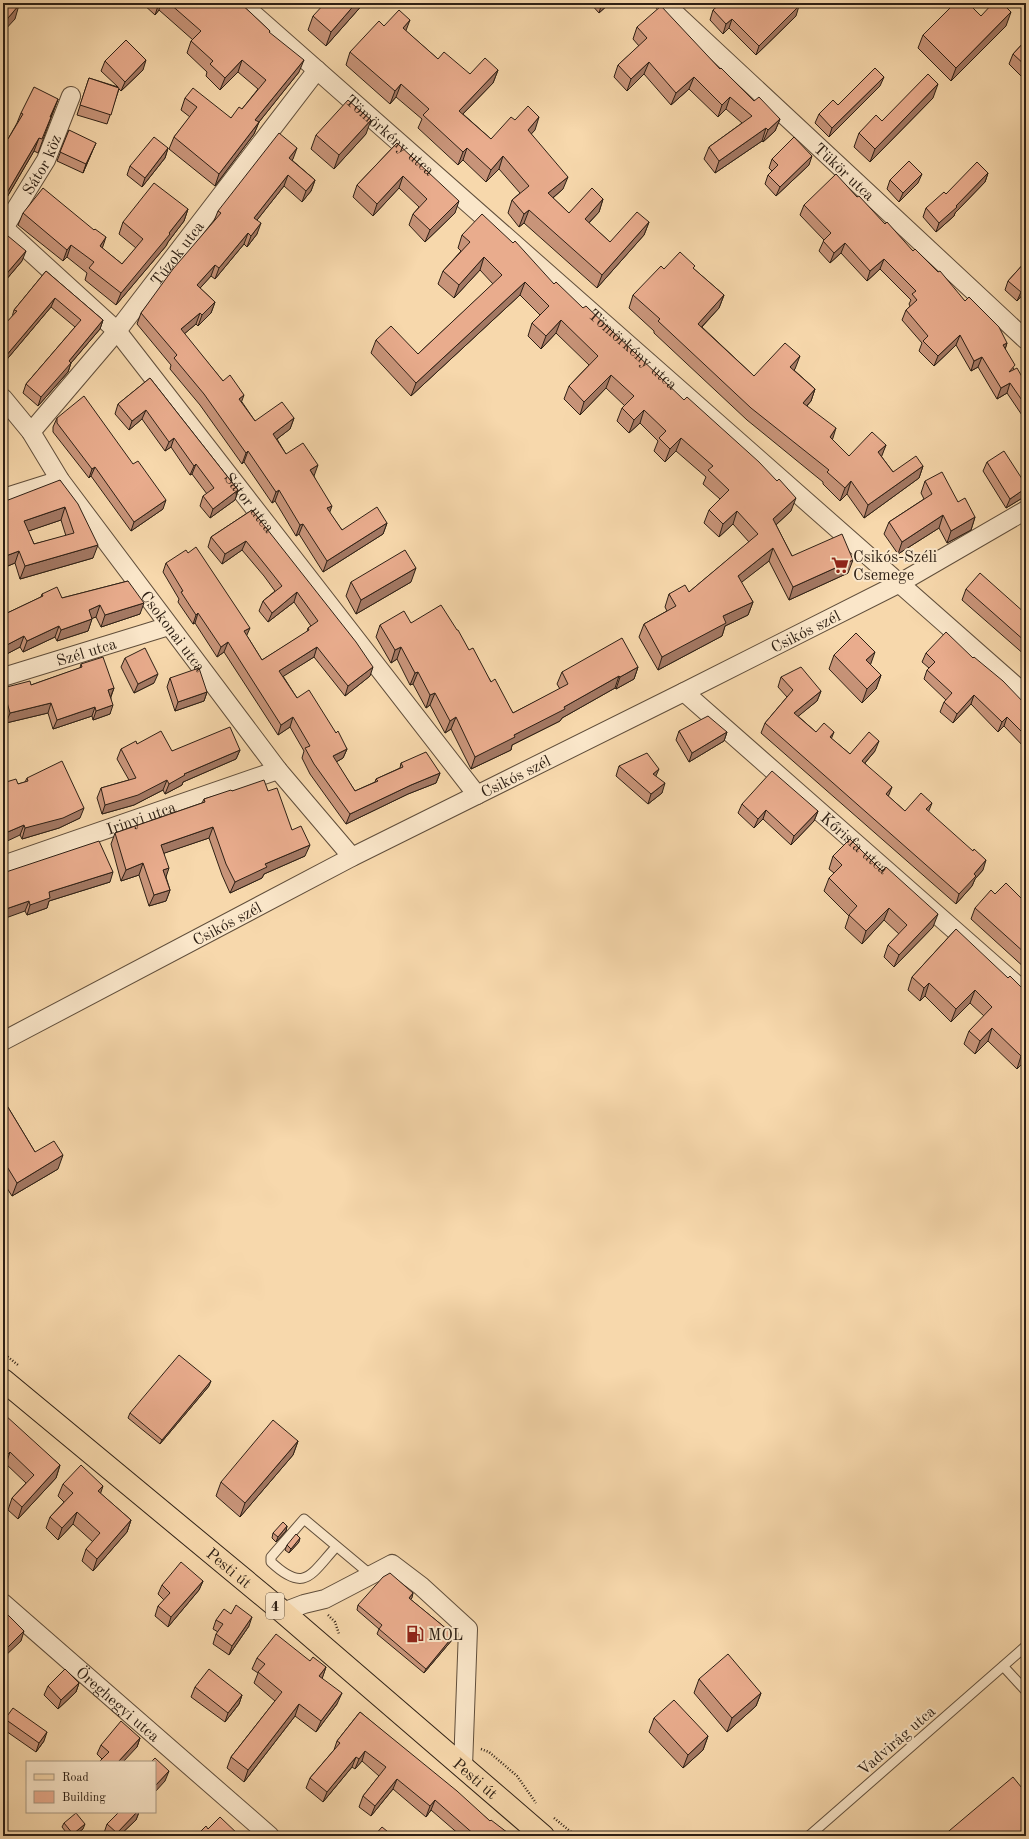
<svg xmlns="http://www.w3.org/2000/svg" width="1029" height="1839" font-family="'Old Standard TT',serif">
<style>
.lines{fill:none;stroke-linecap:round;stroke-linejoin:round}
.lane-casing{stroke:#604e3b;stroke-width:11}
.street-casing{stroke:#604e3b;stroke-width:20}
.primary-casing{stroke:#2e2015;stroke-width:24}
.path{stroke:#2e2015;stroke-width:2.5;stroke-dasharray:1 2;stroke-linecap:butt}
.lane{stroke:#fae6c9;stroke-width:9}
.street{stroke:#fae6c9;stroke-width:18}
.primary{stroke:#f7d8ac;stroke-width:22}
.wall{fill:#c89479;stroke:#2e2015;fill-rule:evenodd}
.shaded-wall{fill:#a37863;stroke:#2e2015}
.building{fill:#e9ac8d;stroke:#2e2015;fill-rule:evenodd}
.labels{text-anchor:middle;stroke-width:4;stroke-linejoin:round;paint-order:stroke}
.shield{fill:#fae6c9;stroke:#6b5b4b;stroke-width:1}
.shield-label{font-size:15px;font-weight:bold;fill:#2e2015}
.street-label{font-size:16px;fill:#2e2015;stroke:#fae6c9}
.poi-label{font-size:16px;fill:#2e2015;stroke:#fae6c9;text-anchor:start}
</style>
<rect width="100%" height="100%" fill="#f7d8ac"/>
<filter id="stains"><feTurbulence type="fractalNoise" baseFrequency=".005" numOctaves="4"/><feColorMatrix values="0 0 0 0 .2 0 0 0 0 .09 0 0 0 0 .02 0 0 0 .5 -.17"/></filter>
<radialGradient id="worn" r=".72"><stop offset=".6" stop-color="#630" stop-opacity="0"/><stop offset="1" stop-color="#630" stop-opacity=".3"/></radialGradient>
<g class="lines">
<g class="lane-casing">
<path id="lane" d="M336 1547C311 1574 305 1594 271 1562V1557L304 1519 371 1575
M1003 1666 1026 1691
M809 1836 1026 1646"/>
</g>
<g class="street-casing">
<g id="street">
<path id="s1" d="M241 3 1026 695"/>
<path id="s2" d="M664 3 1026 340"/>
<path id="s3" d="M3 227 117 331 477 795"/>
<path id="s4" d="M4 228 46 160 71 96"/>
<path id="s5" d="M3 398 31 432 60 480 278 770 352 857"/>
<path id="s6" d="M31 432 117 331 317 70"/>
<path d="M3 498 60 480"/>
<path id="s7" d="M3 677 169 626"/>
<path id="s8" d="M684 692 1026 993"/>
<path id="s9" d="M3 865 278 770"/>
<path id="s10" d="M3 1041 352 857 684 692 900 583 1026 510"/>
<path id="s11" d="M3 1603 270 1836"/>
<path d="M283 1612 304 1604 325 1599 392 1564 421 1586 468 1629 463 1767"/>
</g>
</g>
<g class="primary-casing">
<g id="primary">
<path id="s12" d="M3 1380 283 1612 543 1836"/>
</g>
</g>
<path class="path" d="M3 1353 18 1365
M328 1615 335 1622 339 1634
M481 1749 489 1752 517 1776 536 1803
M554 1818 576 1836"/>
<use href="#lane" class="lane"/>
<use href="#street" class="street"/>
<use href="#primary" class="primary"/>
</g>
<path class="wall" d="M142 3H240L270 31 269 33 299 72 259 122 254 134 215 186 169 149 174 137 190 117 181 110 185 98 231 118 242 109 258 89 238 72 220 90 206 76 207 72 187 53 191 41 193 40 159 10 155 15Z
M364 3 326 46 308 30 313 16Z
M501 3H508L505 7Z
M590 3H610L599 13Z
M713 10 796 16 756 55 729 28 723 34 710 20Z
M384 26 406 31 438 59 470 74 498 70 493 83 463 114 491 139 515 120 535 130 531 134 563 189 553 198 569 213 603 199 599 212 589 223 610 242 649 222 644 235 597 288 524 223 519 227 508 213 512 200 520 193 499 169 486 182 463 160 458 165 418 128 422 119 396 97 390 104 346 65 350 52Z
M1006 26 951 81 918 48 923 35Z
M637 27 720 69 754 101 780 119 775 131 763 142 762 141 715 173 704 159 709 147 742 123 726 109 718 117 689 89 671 105 644 74 627 91 614 77 618 65 639 46 633 39Z
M1026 40V73L1022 77 1009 64 1013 54Z
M105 61 143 70 121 91 119 89 107 124 77 115 89 78 118 87 101 71Z
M880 86 829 137 815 123 819 114Z
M933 98 870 162 854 147 859 133 882 121Z
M58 99 38 153 34 151 3 204V135L8 139 17 123 21 113Z
M69 130 92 152 83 173 57 161Z
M366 134 334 169 311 149 316 135Z
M397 143 455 213 425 242 409 225 413 214 419 207 399 188 373 216 353 197 357 185Z
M168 148 165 158 142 187 127 175 130 166Z
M293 159 292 160 315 180 311 191 302 202 284 186 257 220V234L247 247 244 244 215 279 211 276 200 288 215 302 211 313 198 326 196 324 184 334 223 381 242 402 255 421 294 418 290 429 277 439 286 454 314 476 329 512 342 530 387 523 383 534 323 572 299 534 296 536 275 501 272 503 244 462 242 464 200 405 170 369 171 365 137 324 141 313 214 221 218 211Z
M772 159 809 165 776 196 765 184 768 175 772 171 769 168Z
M988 173 985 182 955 213 954 216 936 232 923 217 926 208Z
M890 180 918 183 899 202 887 189Z
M857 197 965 301 1007 343 1005 349 1014 370 1025 382 1026 381V421L1007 393 997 399 978 367 971 371 956 345 934 366 919 351 922 343 902 320 906 310 910 306 909 304 911 300 880 269 867 281 841 253 830 263 819 251 824 240 800 215 804 205Z
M188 209 184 221 168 242 166 246 116 305 85 280 87 273 67 257 63 261 18 225 23 213 102 248 122 264 136 248 119 234 123 222Z
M462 235 554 284 791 511 776 525 792 556 848 573 789 600 769 561 741 582 753 602 748 615 725 626 722 636 658 670 639 637 644 624 667 611 665 607 669 594 689 592 749 542 733 524 719 537 704 523 709 510 720 499 703 484 706 477 676 451 665 462 654 451 658 441 640 423 629 433 617 421 622 408 625 406 606 388 580 415 564 399 569 386 589 365 556 333 541 349 528 336 532 323 540 315 520 295 411 396 371 353 376 340 418 354 493 284 480 270 454 298 438 284 443 271 461 251 458 248Z
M3 243 22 261 5 281 3 279Z
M1026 261V291L1017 301 1005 290 1008 281Z
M664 269H694L724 295 719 308 702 327 754 376 795 369 794 370 815 389 811 401 807 406 832 440 849 456 886 445 881 456 893 472 923 466 919 478 864 518 847 494 840 501 823 484V482L747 420 654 333V331L629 308 633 295Z
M46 271 103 320 100 329 71 363 68 372 38 406 23 393 26 384 75 327 51 307 3 364V326L12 317 14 310Z
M150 378 238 490 235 500 210 518 200 506 203 496 207 494 192 474 190 475 171 447 165 451 142 419 129 430 115 414 118 404Z
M57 418 163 509 131 531 91 476 89 478 53 432V427Z
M987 462 1024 497 1006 508 983 471Z
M60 480 93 558 20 579 15 563 3 568ZM61 520 66 536 34 544 28 531Z
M925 481 958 502 975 517 971 530 947 543 939 528 898 554 884 534 889 522 924 499 921 493Z
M252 510 370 676 345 696 314 657 283 676 297 698 336 733 347 749 343 758 336 762 355 791 375 782 376 779 400 768 401 763 440 773 436 783 408 794 346 824 310 774 302 758 304 751 290 727 278 735 224 652 217 657 195 623 193 624 178 602 179 599 163 572 166 563 247 636 262 660 307 632 308 628 311 626 294 602 268 622 259 611 263 601 275 591 264 576 242 550 222 564 208 547 211 537Z
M128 581 140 614 101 627 96 617 92 618 88 631 57 641 55 637 23 652 20 647 3 656V615L41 597 42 594 62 598Z
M351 582H411L356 614 346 596Z
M966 589 1026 614V656L962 600Z
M411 623 469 650 513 713 560 689 557 684 562 672 638 667 634 679 616 689 615 688 562 718 560 721 512 745 511 750 471 769 451 729 445 733 430 705 426 708 413 684 410 685 397 659 391 663 376 637 380 625Z
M926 653 973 658 1026 705V749L1004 726 998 732 971 704 953 723 940 712 944 702 946 700 924 679 927 670 929 668 922 662Z
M834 655 870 664 881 675 876 689 862 703 829 669Z
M125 658 154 683 134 693 121 667Z
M81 664 114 688 111 697 110 714 93 720 92 716 53 729 48 713 6 723 3 709V688L31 685 80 668Z
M781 677 821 691 817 701 798 716 816 732 832 739 850 754 875 751 865 763 888 796 905 811 928 812 983 870 975 879 972 886 956 904 761 733 765 723 787 697 778 687Z
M170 678 207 692 204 701 175 711 167 687Z
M679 731 727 732 724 741 689 762 676 740Z
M137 744 172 751 240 750 236 759 183 782 182 785 165 794 163 790 134 805 102 814 97 798 101 788 129 780 117 759 121 749Z
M619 766 656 776 662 793 648 804 616 776Z
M27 778 80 818 59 828 22 839 20 835 18 784 25 782Z
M232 791H268L292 830 305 856 264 874 262 878 230 893 222 875 209 838 164 853 166 877 170 890 166 901 149 906 139 875 121 881 111 844 115 833 202 803 204 799Z
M742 804 818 811 814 821 791 845 763 819 754 828 738 813Z
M833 856 933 927 894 967 884 957 888 945 899 934 884 920 862 944 845 928 849 916 824 891 829 878 834 873 829 869Z
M3 873 110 882 49 901 47 908 27 915 25 911Z
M995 894 1026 903V969L971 919 975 908Z
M956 929 1026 1060 1017 1069 988 1041 975 1054 964 1044 969 1031 984 1016 970 1003 951 1022 925 996 920 1001 908 990 912 977Z
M3 1099 35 1152 58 1169 12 1196 3 1182Z
M209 1386 160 1444 128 1418 130 1413Z
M3 1417 60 1465 56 1478 18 1519 8 1510 12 1498 26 1483 6 1464 3 1467Z
M298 1441 293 1455 240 1517 216 1496 221 1482Z
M63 1484 100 1493 131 1520 127 1532 93 1571 82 1561 86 1549 93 1542 73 1524 58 1540 46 1528 50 1517 64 1502 58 1496Z
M287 1526 286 1531 276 1542 272 1538 273 1533Z
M299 1542 289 1553 285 1550 287 1545Z
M203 1581 199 1590 168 1627 155 1616 158 1606 164 1600 158 1594 162 1585Z
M412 1598 410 1599 454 1635 452 1640 424 1673 377 1634 379 1629 357 1610 358 1605Z
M216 1620 249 1626 229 1655 213 1644 216 1634 218 1632 213 1629Z
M257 1658 310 1661 326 1667 322 1678 337 1704 316 1732 295 1716 244 1782 227 1768 231 1757 275 1701 254 1683 258 1673 252 1669Z
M699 1679 761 1693 756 1706 727 1732 694 1693Z
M79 1683 76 1692 58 1709 44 1695 48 1686Z
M195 1687 242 1695 239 1704 225 1722 191 1697Z
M360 1712 490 1821 508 1833 507 1836H461L431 1810 426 1817 393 1789 371 1816 359 1807 363 1796 379 1776 362 1761 355 1769 352 1767 323 1802 306 1788 310 1778 334 1750 337 1741Z
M654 1718 708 1736 703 1750 683 1768 649 1732Z
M5 1719 44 1741 36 1752 3 1729V1726Z
M140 1738 137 1747 102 1759 97 1754 101 1745Z
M119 1812H139L136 1820 119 1836H107L104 1833 107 1824Z
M64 1823 83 1829 74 1836H69L62 1827Z"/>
<path class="shaded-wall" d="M159 3H161L159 10 155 15Z
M356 3H364L326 46 331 32Z
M602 3H610L599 13Z
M19 5 15 19 3 32V24Z
M799 6 796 16 756 55 759 46Z
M1011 12 1006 26 951 81 956 68Z
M732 19 729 28 723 34 726 24Z
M410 20 405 33 403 28Z
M146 60 143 70 121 91 125 82Z
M242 60 238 72 220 90 225 78Z
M304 60 299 72 251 132 255 120Z
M649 62 644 74 627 91 631 79Z
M1026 67V73L1022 77Z
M498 70 493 83 454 123 459 111Z
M694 77 689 89 671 105 676 93Z
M884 77 880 86 829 137 832 128Z
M401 84 396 97 390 104 395 91Z
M938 84 933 98 870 162 875 149Z
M730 97 726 109 718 117 722 105Z
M58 99 53 112 45 130 50 117Z
M539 117 535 130 523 143 528 130Z
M780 119 775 131 763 142 768 130Z
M371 120 366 134 334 169 339 155Z
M259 122 254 134 215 186 219 174Z
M766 128 762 141 715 173 719 161Z
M39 138 34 151 3 204 8 191Z
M96 143 92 152 83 173 86 164Z
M168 148 165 158 142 187 145 178Z
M297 148 293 159 285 169 289 158Z
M467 148 463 160 458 165 463 152Z
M503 156 499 169 486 182 491 170Z
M812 156 809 165 776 196 780 187Z
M988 173 985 182 955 213 954 216 936 232 939 223Z
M922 174 918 183 899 202 903 193Z
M288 175 284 186 250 229 254 218Z
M403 176 399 188 373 216 377 204Z
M568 177 563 189 543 206 548 193Z
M315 180 311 191 302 202 306 191Z
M603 199 599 212 580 232 585 219Z
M459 201 455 213 425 242 430 230Z
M188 209 184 221 168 242 166 246 116 305 121 293 169 233Z
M529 210 524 223 519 227 524 214Z
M649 222 644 235 597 288 602 275Z
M261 223 257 234 247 247 251 236Z
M248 233 244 244 215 279 219 268Z
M106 237 102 249 100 246Z
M845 243 841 253 830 263 834 253Z
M71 245 67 257 63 261 67 250Z
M26 251 22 261 5 281 8 272Z
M484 257 480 270 454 298 459 285Z
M884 259 880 269 867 281 870 271Z
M215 265 211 276 193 296 197 285Z
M525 282 520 295 411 396 416 383Z
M1026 286V291L1017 301 1021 292Z
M724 295 719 308 693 336 698 324Z
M55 298 51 307 3 364V361L5 357Z
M215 302 211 313 198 326 202 315Z
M200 313 196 324 177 340 181 329Z
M103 320 100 329 71 363 68 372 38 406 41 397 69 361Z
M561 320 556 333 541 349 546 336Z
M960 335 956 345 934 366 938 356Z
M1007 343 1004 353 1003 345Z
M800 356 795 369 786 379 790 367Z
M982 357 978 367 971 371 974 361Z
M611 375 606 388 580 415 584 402Z
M1010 383 1007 393 997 399 1001 388Z
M815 389 811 401 798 415 803 403Z
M244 395 240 406 239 399Z
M146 410 142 419 129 430 132 421Z
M644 410 640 423 629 433 634 420Z
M294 418 290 429 269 445 273 434Z
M836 428 832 441 830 437Z
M174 438 171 447 165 451 169 442Z
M681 438 676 451 665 462 670 449Z
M886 445 881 458 878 452Z
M248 451 244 462 242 464 246 453Z
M196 464 192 474 190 475 194 466Z
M318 465 314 476 310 470Z
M923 466 919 478 864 518 868 505Z
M95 467 91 476 89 478 92 469Z
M851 481 847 494 840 501 845 488Z
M1026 488V491L1024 497 1006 508 1010 499Z
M238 490 235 500 210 518 213 509Z
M279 490 275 501 272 503 276 492Z
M796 498 791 511 768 532 773 519Z
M166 500 163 509 131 531 134 522Z
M332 506 328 517 327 508Z
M65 507 61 520 20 534 24 521Z
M737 511 733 524 719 537 723 524Z
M943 515 939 528 898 554 902 542Z
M975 517 971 530 947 543 951 531Z
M387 523 383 534 323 572 327 561Z
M303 524 299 534 296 536 300 525Z
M246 541 242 550 222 564 225 554Z
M98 545 93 558 20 579 25 566Z
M773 548 769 561 733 589 738 576Z
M19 551 15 563 3 568V557Z
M853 560 848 573 789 600 793 587Z
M416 568 411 582 356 614 361 600Z
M297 592 294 602 268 622 272 613Z
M753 602 748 615 725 626 722 636 658 670 662 657 723 616Z
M144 603 140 614 101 627 105 615Z
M100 605 96 617 85 621 89 610Z
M198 613 195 623 193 624 196 615Z
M92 619 88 631 57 641 61 630Z
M59 626 55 637 23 652 27 641Z
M250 628 246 637 244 631Z
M24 636 20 647 3 656V647Z
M228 642 224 652 217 657 221 647Z
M317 647 314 657 276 681 279 671Z
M401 647 397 659 391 663 395 650Z
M875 652 870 666 866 660Z
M373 667 370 676 345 696 348 686Z
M638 667 634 679 616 689 620 677Z
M418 672 413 684 410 685 415 673Z
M158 674 154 683 134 693 138 684Z
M881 675 876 689 862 703 867 689Z
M619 676 615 688 562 718 560 721 512 745 511 750 471 769 475 757Z
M114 688 110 698 108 690Z
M821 691 817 701 790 723 794 713Z
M207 692 204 701 175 711 178 702Z
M435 693 430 705 426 708 430 695Z
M974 695 971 704 953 723 957 714Z
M51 703 48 713 6 723 10 713Z
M113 705 110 714 93 720 96 711Z
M95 707 92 716 53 729 57 720Z
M293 717 290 727 278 735 281 725Z
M456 717 451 729 445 733 450 721Z
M1007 717 1004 726 998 732 1002 722Z
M727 732 724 741 689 762 692 753Z
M834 732 830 742V737Z
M879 741 875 751 858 771 862 761Z
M347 749 343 758 329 766 333 756Z
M240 750 236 759 183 782 182 785 165 794 169 784 184 774Z
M659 769 655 778 653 774Z
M440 773 436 783 408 794 346 824 350 814 411 785Z
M167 780 163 790 134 805 102 814 105 805Z
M665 783 662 793 648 804 651 794Z
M892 787 888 797 886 794Z
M932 803 928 813 926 809Z
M84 808 80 818 59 828 22 839 25 828Z
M766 810 763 819 754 828 758 819Z
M818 811 814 821 791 845 794 836Z
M24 825 20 835 3 843V834Z
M213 827 209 838 156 856 161 845Z
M310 845 305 856 264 874 262 878 230 893 235 882 265 864Z
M986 860 983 870 975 879 972 886 956 904 959 894 974 874Z
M143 863 139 875 121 881 126 870Z
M169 868 165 880 163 870Z
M113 872 110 882 49 901 47 908 27 915 30 905 49 892Z
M170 890 166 901 149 906 154 895Z
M29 901 25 911 3 919V910Z
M889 908 884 920 862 944 866 931Z
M938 914 933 927 894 967 899 955Z
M929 983 925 996 920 1001 924 988Z
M975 990 970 1003 951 1022 956 1009Z
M992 1028 988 1041 975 1054 980 1041Z
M1026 1052V1060L1017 1069 1021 1056Z
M63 1155 58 1169 12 1196 17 1183Z
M211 1381 209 1386 160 1444 162 1440Z
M298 1441 293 1455 240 1517 245 1503Z
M10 1452 6 1464 3 1467V1459Z
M60 1465 56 1478 18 1519 22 1507Z
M103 1486 99 1498 98 1491Z
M77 1512 73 1524 58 1540 62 1528Z
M131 1520 127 1532 93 1571 97 1559Z
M287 1526 286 1531 276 1542 278 1537Z
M300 1538 299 1542 289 1553 291 1549Z
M203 1581 199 1590 168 1627 171 1617Z
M413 1593 412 1598 407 1603 409 1598Z
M252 1617 249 1626 229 1655 232 1646Z
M24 1631 21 1641 3 1658V1652Z
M454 1635 452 1640 424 1673 426 1669Z
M326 1667 322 1679 319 1676Z
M79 1683 76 1692 58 1709 61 1700Z
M342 1693 337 1704 316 1732 321 1721Z
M761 1693 756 1706 727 1732 732 1718Z
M242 1695 239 1704 225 1722 228 1713Z
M299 1704 295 1716 244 1782 248 1770Z
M47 1732 44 1741 36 1752 39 1743Z
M708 1736 703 1750 683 1768 688 1755Z
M140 1738 137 1747 123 1762H118Z
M365 1751 362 1761 355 1769 359 1759Z
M356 1757 352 1767 323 1802 327 1792Z
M169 1771 165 1781 155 1792V1786Z
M397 1779 393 1789 371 1816 375 1806Z
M435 1800 431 1810 426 1817 430 1806Z
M137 1812H139L136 1820 119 1836H116L117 1833Z
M85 1824 83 1829 74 1836H72L73 1834Z"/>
<path class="building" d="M3 3H17L19 5 3 24Z
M169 3H240L251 13 270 31 269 32 304 60 255 120 259 122 219 174 174 137 197 107 185 98 193 88 231 118 239 107 242 109 266 80 242 60 225 78 210 64 213 61 191 41 201 31Z
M325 3H356L331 32 313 16Z
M721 3H796L799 6 759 46 732 19 726 24 713 10Z
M955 3H968L981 16 993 3H1002L1011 12 956 68 923 35Z
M661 6 720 69 721 68 754 101 759 97 780 119 768 130 766 128 719 161 709 147 752 116 730 97 722 105 694 77 676 93 649 62 631 79 618 65 647 38 637 27Z
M399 10 410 20 403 28 438 59 444 52 470 74 485 58 498 70 459 111 491 139 511 117 515 120 528 106 539 117 528 130 568 177 548 193 569 213 592 188 603 199 585 219 610 242 637 212 649 222 602 275 529 210 524 214 512 200 529 186 503 156 491 170 467 148 463 152 423 115 429 109 401 84 395 91 350 52 379 21 384 26Z
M126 40 146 60 125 82 105 61Z
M1026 40V66L1013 54Z
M875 68 884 77 832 128 819 114 833 100 838 105Z
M928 74 938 84 875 149 859 133 876 115 882 121Z
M89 78 119 88 111 115 80 105Z
M34 87 58 99 50 117H51L42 139 39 138 8 191 3 188V135L8 139 23 114 21 113Z
M348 100 371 120 339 155 316 135Z
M69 130 96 143 86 164 60 152Z
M279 133 297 148 289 158 315 180 306 191 288 175 254 218 261 223 251 236 248 233 219 268 215 265 197 285 215 302 202 315 200 313 181 329 223 381 230 375 244 395 239 399 255 421 282 402 294 418 273 434 286 454 303 443 318 465 310 470 332 506 327 508 342 530 377 507 387 523 327 561 303 524 300 525 279 490 276 492 248 451 246 453 204 394 174 358 177 355 141 313 173 269 221 213 218 211Z
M154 137 168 148 145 178 130 166Z
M794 137 812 156 780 187 768 175 778 165 772 159Z
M397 143 459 201 430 230 413 214 427 199 403 176 377 204 357 185Z
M909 161 922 174 903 193 890 180Z
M977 162 988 173 956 206 957 207 939 223 926 208 944 192 946 194Z
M836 174 857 197 859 196 885 224 887 222 913 251 915 249 938 272 940 271 965 301 969 297 999 327 1007 343 1003 345 1015 365 1009 372 1017 368 1025 382 1026 381V406L1010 383 1001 388 982 357 974 361 960 335 938 356 923 341 928 336 906 310 917 300 912 294 916 291 884 259 870 271 845 243 834 253 823 241 831 233 804 205Z
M154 183 188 209 169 233 170 234 121 293 89 268 94 262 71 245 67 250 23 213 43 188 94 230 95 229 106 237 100 246 122 264 143 239 123 222Z
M482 214 513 243 515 241 554 284 556 282 583 308 586 306 684 400 687 397 759 462 777 481 779 479 796 498 773 519 792 556 842 534 853 560 793 587 773 548 738 576 753 602 723 616 726 623 662 657 644 624 676 606 669 594 685 585 689 592 758 534 737 511 723 524 709 510 729 490 708 470 713 466 681 438 670 449 659 438 666 431 644 410 634 420 622 408 634 396 611 375 584 402 569 386 598 356 561 320 546 336 532 323 549 306 525 282 416 383 376 340 391 326 418 354 502 275 484 257 459 285 443 271 470 242 462 235Z
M8 236 26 251 8 272 3 267V243Z
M680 252 695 266 693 268 724 295 698 324 754 376 785 343 800 356 790 367 815 389 803 403 836 428 830 437 849 456 872 432 886 445 878 452 893 472 916 456 923 466 868 505 851 481 845 488 827 472 829 470 751 408 658 321 660 319 633 295 661 266 664 269Z
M1026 261V286L1021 292 1008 281Z
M46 271 103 320 69 361 71 363 41 397 26 384 81 320 55 298 5 357 3 355V326L17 311 14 310Z
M150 378 238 490 213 509 203 496 214 488 196 464 194 466 174 438 169 442 146 410 132 421 118 404Z
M84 396 133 464 138 461 166 500 134 522 95 467 92 469 57 423V418Z
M1004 451 1026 485V488L1010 499 987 462Z
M942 472 958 502 965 498 975 517 951 531 943 515 902 542 889 522 932 494 925 481Z
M60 480 78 504 98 545 25 566 19 551 3 557V502ZM65 507 74 533 34 544 24 521Z
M252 510 356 642 373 667 348 686 317 647 279 671 297 698 309 690 336 733 338 731 347 749 333 756 355 791 378 781 376 779 403 767 401 763 426 752 440 773 411 785 350 814 314 764 305 748 310 746 293 717 281 725 228 642 221 647 198 613 196 615 181 592 183 591 166 563 186 550 188 553 196 547 250 628 244 631 262 660 309 630 308 628 318 621 297 592 272 613 263 601 282 586 267 567 246 541 225 554 211 537Z
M405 550 416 568 361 600 351 582Z
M980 573 1026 614V642L966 589Z
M128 581 144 603 105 615 100 605 89 610 92 619 61 630 59 626 27 641 24 636 3 647V615L43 596 42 594 57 587 62 598Z
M441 605 457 630H458L469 650 473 648 491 682 495 679 513 713 568 684 562 672 622 638 638 667 620 677 619 676 564 707 565 709 514 735 515 737 475 757 456 717 450 721 435 693 430 695 418 672 415 673 401 647 395 650 380 625 404 611 411 623Z
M946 632 973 658 974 657 1003 681 1026 705V736L1007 717 1002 722 974 695 957 714 944 702 952 693 927 670 935 662 926 653Z
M856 633 875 652 866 660 881 675 867 689 834 655Z
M145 648 158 674 138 684 125 658Z
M103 657 114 688 108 690 113 705 96 711 95 707 57 720 51 703 10 713 3 688 30 681 31 685 82 667 81 664Z
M801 667 821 691 794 713 816 732 824 723 834 732 830 737 850 754 869 732 879 741 862 761 892 787 886 794 905 811 921 793 932 803 926 809 973 851 974 849 986 860 974 874 976 876 959 894 765 723 793 690 781 677Z
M199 668 207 692 178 702 170 678Z
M708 716 727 732 692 753 679 731Z
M230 727 240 750 184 774 185 775 169 784 167 780 138 795 105 805 101 788 136 778 121 749 136 741 137 744 161 731 172 751Z
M647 753 659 769 653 774 665 783 651 794 619 766Z
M62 761 84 808 63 818 25 828 24 825 3 834V783L16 779 18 784 28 781 27 778Z
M772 771 818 811 794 836 766 810 758 819 742 804Z
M264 780 268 791 277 788 292 830 301 826 310 845 265 864 267 867 235 882 226 864 213 827 161 845 169 868 163 870 170 890 154 895 143 863 126 870 115 833 205 802 204 799 231 790 232 791Z
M850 839 882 871 886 867 938 914 899 955 888 945 907 925 889 908 866 931 849 915 857 906 829 878 842 865 833 856Z
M99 841 113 872 49 892 50 898 30 905 29 901 3 910V873Z
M1006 883 1026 903V954L975 908 991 890 995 894Z
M956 929 1008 978 1010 976 1026 992V1052L1021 1056 992 1028 980 1041 969 1031 992 1007 975 990 956 1009 929 983 924 988 912 977Z
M3 1099 35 1152 54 1141 63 1155 17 1183 3 1160Z
M179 1355 211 1381 162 1440 130 1413Z
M5 1415 60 1465 22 1507 12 1498 34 1475 10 1452 3 1459V1417Z
M273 1420 298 1441 245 1503 221 1482Z
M81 1465 103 1486 98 1491 131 1520 97 1559 86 1549 100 1533 77 1512 62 1528 50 1517 73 1493 63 1484Z
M283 1522 287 1526 278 1537 273 1533Z
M296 1534 300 1538 291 1549 287 1545Z
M181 1562 203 1581 171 1617 158 1606 170 1593 162 1585Z
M390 1573 413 1593 409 1598 454 1635 426 1669 379 1629 382 1625 358 1605 383 1577Z
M236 1605 252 1617 232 1646 216 1634 223 1624 216 1620 224 1609 231 1614Z
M4 1611 24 1631 3 1652V1612Z
M276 1634 310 1661 313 1657 326 1667 319 1676 342 1693 321 1721 299 1704 248 1770 231 1757 282 1692 258 1672 265 1664 257 1658Z
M728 1654 761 1693 732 1718 699 1679Z
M65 1669 79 1683 61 1700 48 1686Z
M209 1669 242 1695 228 1713 195 1687Z
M674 1700 708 1736 688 1755 654 1718Z
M13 1708 47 1732 39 1743 5 1719Z
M360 1712 457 1791 490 1821 491 1820 508 1833 506 1836H476L435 1800 430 1806 397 1779 375 1806 363 1796 386 1767 365 1751 359 1759 356 1757 327 1792 310 1778 340 1743 337 1741Z
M121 1721 140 1738 118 1762H99L109 1752 101 1745Z
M155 1758 169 1771 155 1786V1762H151Z
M1013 1777 1026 1793V1836H943Z
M119 1812H137L117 1833 107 1824Z
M76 1813 85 1824 73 1834 64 1823Z
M220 1817 240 1836H196L206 1826 208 1829Z
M382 1827 393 1836H374Z"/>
<defs>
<g id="supermarket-bare" transform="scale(1.38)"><path d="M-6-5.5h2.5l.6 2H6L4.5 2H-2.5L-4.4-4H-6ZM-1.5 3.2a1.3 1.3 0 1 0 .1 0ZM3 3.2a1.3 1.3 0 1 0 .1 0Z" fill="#8f2418" stroke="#fae6c9" stroke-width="2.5" paint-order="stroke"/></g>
<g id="fuel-bare" transform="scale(1.38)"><path d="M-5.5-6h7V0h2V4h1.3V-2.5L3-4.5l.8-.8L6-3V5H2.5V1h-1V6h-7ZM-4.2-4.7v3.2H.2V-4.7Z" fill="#8f2418" stroke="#fae6c9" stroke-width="2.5" paint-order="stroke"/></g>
</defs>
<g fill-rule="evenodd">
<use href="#supermarket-bare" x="840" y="565"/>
<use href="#fuel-bare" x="415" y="1634"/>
</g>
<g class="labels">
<rect class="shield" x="266" y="1593" width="18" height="26" rx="3"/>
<g class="shield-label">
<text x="275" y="1611">4</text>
</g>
<g class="street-label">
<text dy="6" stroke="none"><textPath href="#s1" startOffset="199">Tömörkény utca</textPath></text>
<text dy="6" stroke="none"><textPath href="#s4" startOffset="74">Sátor köz</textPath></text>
<text dy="6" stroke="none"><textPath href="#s2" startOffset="247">Tükör utca</textPath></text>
<text dy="6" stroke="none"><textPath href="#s6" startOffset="231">Túzok utca</textPath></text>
<text dy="6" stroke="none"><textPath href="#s1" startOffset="523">Tömörkény utca</textPath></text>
<text dy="6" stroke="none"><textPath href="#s3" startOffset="371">Sátor utca</textPath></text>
<text dy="6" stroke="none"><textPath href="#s5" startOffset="289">Csokonai utca</textPath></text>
<text dy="6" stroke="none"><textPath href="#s10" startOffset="901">Csikós szél</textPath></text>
<text dy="6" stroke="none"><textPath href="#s7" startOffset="87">Szél utca</textPath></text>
<text dy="6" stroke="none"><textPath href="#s10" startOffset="577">Csikós szél</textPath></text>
<text dy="6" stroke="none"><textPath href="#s9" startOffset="146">Irinyi utca</textPath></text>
<text dy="6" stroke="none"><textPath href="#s8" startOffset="228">Kőrisfa utca</textPath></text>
<text dy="6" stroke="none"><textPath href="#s10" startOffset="253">Csikós szél</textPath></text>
<text dy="6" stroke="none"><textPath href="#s12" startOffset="294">Pesti út</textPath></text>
<text dy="6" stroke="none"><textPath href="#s11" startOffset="153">Öreghegyi utca</textPath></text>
<text transform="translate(896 1740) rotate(-41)" y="6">Vadvirág utca</text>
<text dy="6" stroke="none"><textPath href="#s12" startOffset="618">Pesti út</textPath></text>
</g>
<g class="poi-label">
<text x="853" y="562">Csikós-Széli<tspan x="853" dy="18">Csemege</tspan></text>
<text x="428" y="1640">MOL</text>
</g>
</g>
<rect width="1029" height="1839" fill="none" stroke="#f7d8ac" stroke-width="16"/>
<rect x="4" y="4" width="1021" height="1831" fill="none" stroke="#2e2015" stroke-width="2"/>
<rect x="8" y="8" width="1013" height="1823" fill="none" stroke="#2e2015"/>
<rect x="26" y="1761" width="130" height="52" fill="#fae6c9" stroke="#a89781"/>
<rect x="34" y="1774" width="20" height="6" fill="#f7d8ac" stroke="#a89781"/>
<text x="62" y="1781" font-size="12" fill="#2e2015">Road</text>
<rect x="34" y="1791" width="20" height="12" fill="#e9ac8d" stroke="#a89781"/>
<text x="62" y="1801" font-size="12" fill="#2e2015">Building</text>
<rect width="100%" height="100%" filter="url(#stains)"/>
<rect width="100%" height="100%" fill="url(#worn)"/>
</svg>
